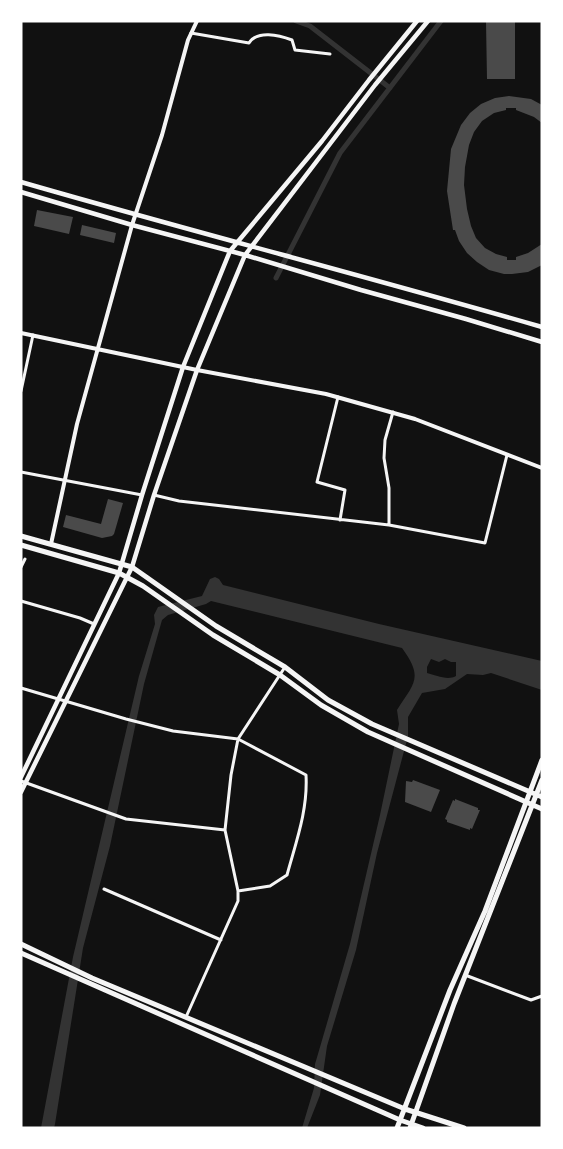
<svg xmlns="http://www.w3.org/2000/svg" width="563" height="1149" font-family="'Source Sans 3',sans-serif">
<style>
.water{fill:#333;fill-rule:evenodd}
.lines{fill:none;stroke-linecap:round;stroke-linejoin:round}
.canal{stroke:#333;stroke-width:5}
.building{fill:#4a4a4a}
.minor{stroke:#f5f5f5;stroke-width:3}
.tertiary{stroke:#f5f5f5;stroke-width:4}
.secondary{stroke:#f5f5f5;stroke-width:4.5}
.primary{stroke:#f5f5f5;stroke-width:5}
</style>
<rect width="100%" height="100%" fill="#111"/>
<path class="water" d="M215 577 219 579 223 585 379 624 542 661V690L491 673 483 675 467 674 445 689 422 693 408 717V736L377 853 356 950 327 1046 320 1095 307 1128H302L314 1088 315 1064 318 1054 350 944 380 815 399 724 397 710C414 683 424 678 402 648L211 601 206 604 168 615 162 620 144 684 110 846 83 948 55 1124 54 1128H41L73 957 139 676 155 624 154 615 158 607 202 596 210 579ZM431 659 439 662 445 659 451 662H456V676C447 681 436 675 427 673V667Z"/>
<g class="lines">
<path class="canal" d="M296 21 310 26 390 88
M276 278 340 153 441 21"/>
</g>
<path class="building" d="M486 22H515V79H487Z
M509 96 531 99 542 105V123L534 117 516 110V108H506V110L494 113 482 121 474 132 469 145 465 167 464 185 467 209 471 226 476 238 485 248 496 254 507 257V260H516V257L528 253 542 244V265L528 272 512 274H504L489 270 477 262 467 253 459 241 455 230H453L447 191 451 149 461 125 470 113 481 104 495 98Z
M37 210 73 217 69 234 34 226Z
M82 225 116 233 114 243 80 235Z
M108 499 123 503 114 534 112 536 102 538 63 527 66 515 101 524Z
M413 780 440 790 431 812 405 802 406 781 412 782Z
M455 799 478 808V810H480L472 829 470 828V830L447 822V820L445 819 453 800 455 801Z"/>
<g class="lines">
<path class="minor" d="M191 33 249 43C257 30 279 35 292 40L295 50 330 54
M21 391 33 335
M338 397 317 482 345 490 340 520
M21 472 142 495
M154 495 179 501 389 525V488L384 458 385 440 393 412
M389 525 485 543 507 455
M21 567 25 559
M21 601 80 618 94 624
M21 688 126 719 173 731 238 739 306 775C308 810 296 842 287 875L270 886 238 891
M21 781 126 819 225 830
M104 889 221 940
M465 975 531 1000 542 996
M186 1017 238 901V891L225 830 231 775 238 739 285 667"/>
<path class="tertiary" d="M21 333 197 370 326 394 415 419 542 468
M51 544 77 424 132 225 162 135 188 40 197 21"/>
<path class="secondary" d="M21 182C194 232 369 277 542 327
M21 192 132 225 245 255 361 290 466 319 542 342
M21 777 119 573 142 495 183 367 230 251 322 141 369 80 417 21
M21 792 132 567 154 495 197 370 245 255 375 85 428 21"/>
<path class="primary" d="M21 536 132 567 216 626 285 667 328 700 372 724 542 797
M21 545 119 573 143 586 213 635 280 675 321 705 368 732 542 809
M21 944 92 978 405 1109 464 1128
M21 953 400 1120 423 1128
M397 1128 450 990 485 911 542 760
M410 1128 454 1004 542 780"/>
</g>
<rect width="563" height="1149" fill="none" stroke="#ffffff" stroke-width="45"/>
</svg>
